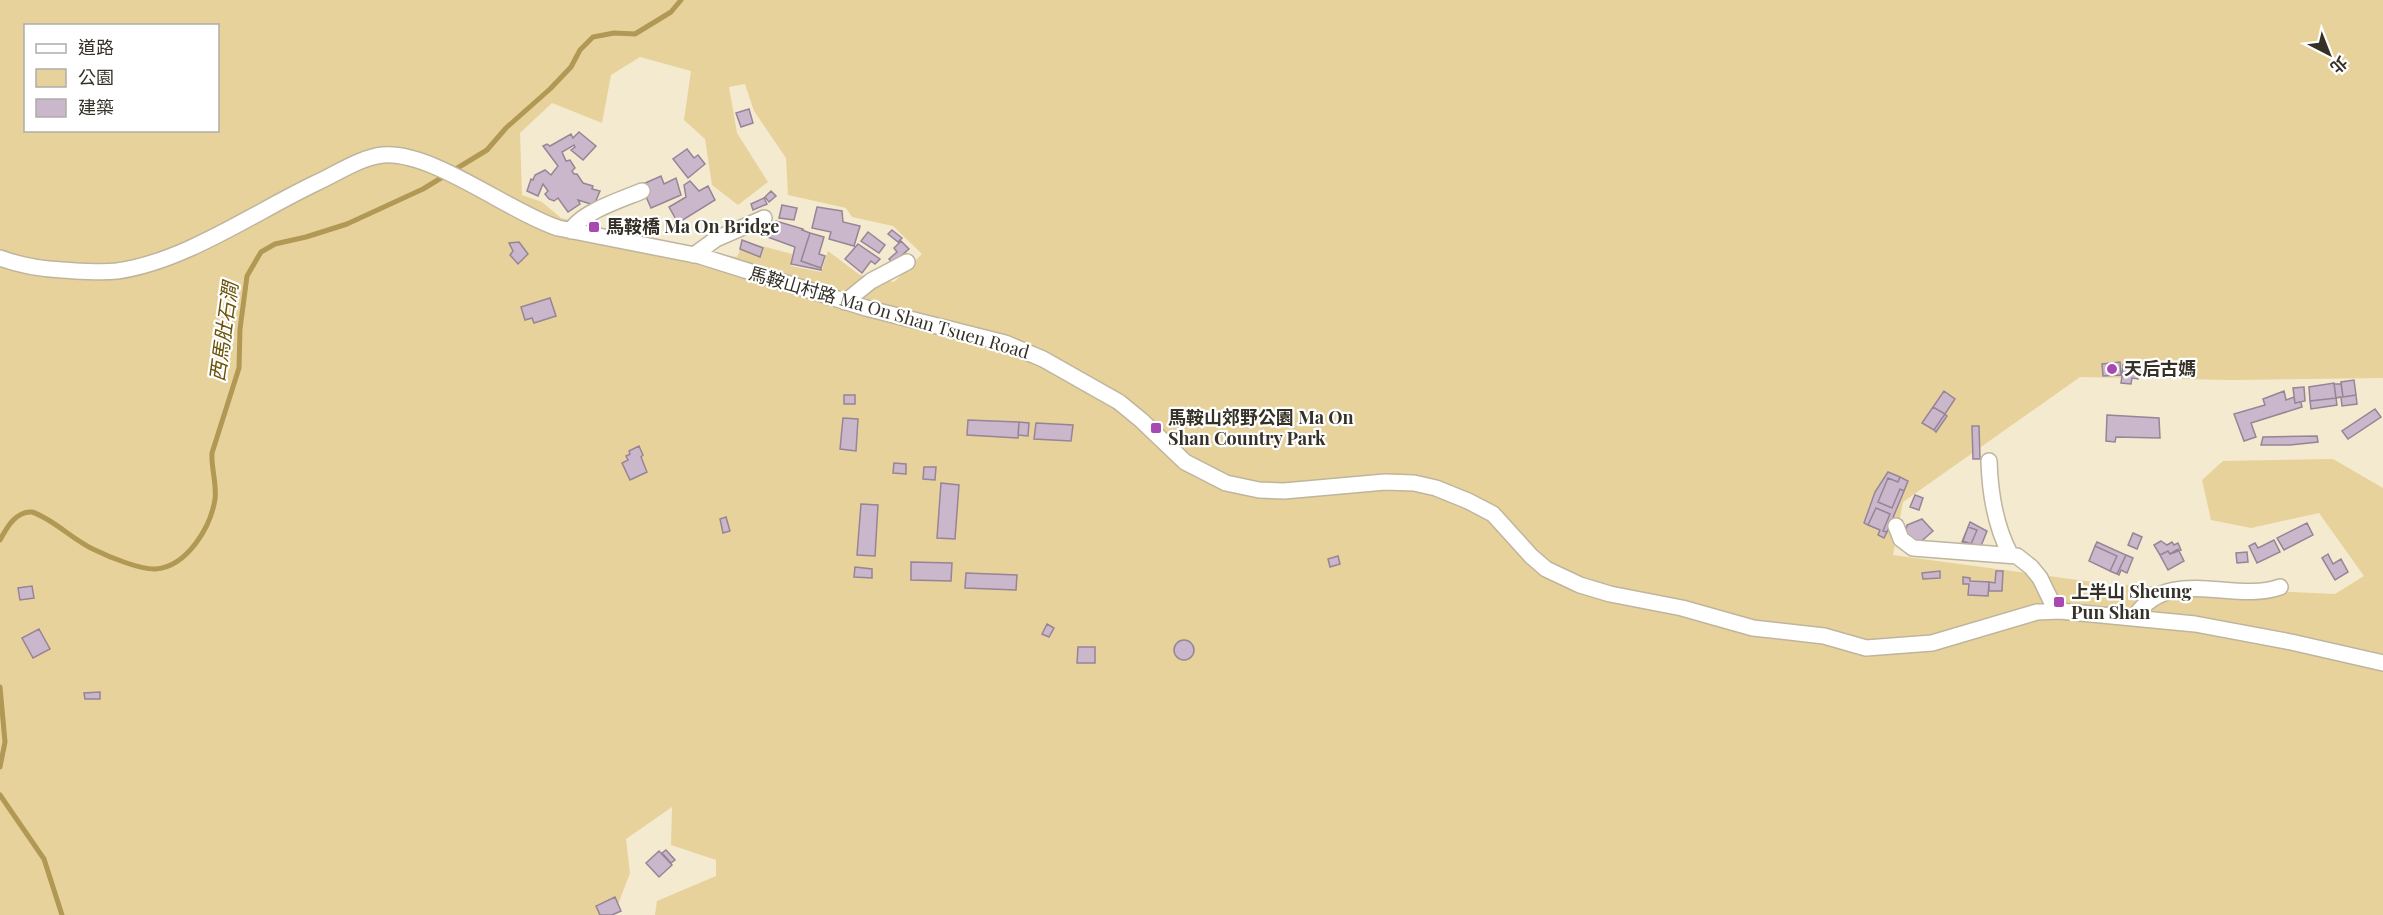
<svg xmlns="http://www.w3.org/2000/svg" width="2383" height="915" font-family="'Playfair Display','Noto Sans TC',serif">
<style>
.green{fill:#e8d29b;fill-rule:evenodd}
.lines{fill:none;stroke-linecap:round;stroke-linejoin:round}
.stream{stroke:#b19854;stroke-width:5}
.building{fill:#cab7cb;stroke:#968497;stroke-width:1.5}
.minor-casing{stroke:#bfb59d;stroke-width:18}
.minor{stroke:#fff;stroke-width:15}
.poi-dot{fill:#a849b1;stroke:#fff;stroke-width:2}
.labels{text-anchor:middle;stroke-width:4.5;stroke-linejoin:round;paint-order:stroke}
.poi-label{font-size:18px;font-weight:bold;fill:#353127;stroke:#fff;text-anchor:start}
.street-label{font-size:18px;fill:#353127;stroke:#fff}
.water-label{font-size:20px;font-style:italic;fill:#6a5309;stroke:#fff}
</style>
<rect width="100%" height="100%" fill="#f4ead0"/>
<path class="green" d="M0 0H2383V378L2231 380 2080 377 1903 502 1893 555 2107 584 2335 594 2364 576 2319 513 2251 528 2211 520 2202 480 2223 461 2333 459 2383 488V915H655L657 901 716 876V860L671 845 672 807 626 839 630 873 614 915H0ZM26 26H218V130H26ZM640 57 691 71 684 120 705 139 712 185 738 205 768 182 737 133 729 87 745 84 754 111 786 158 788 195 846 208 852 217 893 226 922 254 894 282 860 275 828 251 821 272 791 266 792 254 744 241 737 257 703 251 561 218 542 202 522 195 520 133 552 103 602 123 611 75Z"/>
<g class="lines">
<path class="stream" d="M0 540C7 527 16 511 32 512 52 518 74 541 95 550 109 557 141 570 156 569 188 566 211 526 215 499 217 484 211 468 212 453L239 368 240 329 247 276 261 252 275 244 306 237 347 224 423 189 487 150 506 128 550 89 571 67 580 50 593 37 614 33 635 34 671 12 681 0
M0 767 5 742 0 687
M0 795 44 859 62 915"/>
</g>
<path class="building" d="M749 109 753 123 741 127 736 113Z
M579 132 596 146 583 160 571 150 575 147 574 145 562 152 566 161 570 160 575 168 572 171 574 174H577L583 183 593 186 592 189 600 191 594 205 578 200 580 204 568 212 558 198 554 201 549 199 545 194 548 191 543 184 538 196 527 191 531 179 533 180 535 175 545 170 551 175 558 166 543 146 547 144 550 146 571 134 573 138Z
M687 149 694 158 698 155 705 164 688 178 673 159Z
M661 176 664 184 676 178 681 195 651 208 641 185Z
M690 181 699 191 708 186 715 200 678 223 669 207 686 197 684 185Z
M771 191 776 196 769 202 765 197Z
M764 198 767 204 753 210 751 204Z
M782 205 797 208 794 220 779 218Z
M817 207 842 211 843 222 860 226 854 246 829 239 831 232 812 228Z
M776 221 803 229 802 230 810 233 801 261 821 268V270L791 264 795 247 765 236 769 226 773 227Z
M755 225 767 229 764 236 753 231Z
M892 230 902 238 898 242 888 234Z
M868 232 885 245 879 253 861 241Z
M810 233 824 237 819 254 825 256 821 268 801 261Z
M742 240 763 248 760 257 740 249Z
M901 241 909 249 893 263 889 259 897 252 894 248Z
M519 242 528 254 518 264 510 255 513 251 509 243Z
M858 244 880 259 875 264 871 261 862 273 845 259Z
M550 298 556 316 534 323 532 318 525 320 521 307Z
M2120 362 2121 375 2103 376 2102 364Z
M2123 365 2140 369 2138 379 2132 378 2131 384 2121 383 2122 376 2124 374H2122Z
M2354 380 2356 395 2343 397 2341 382Z
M2334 383 2336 398 2310 401 2309 387Z
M2334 384H2341L2343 397 2356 395 2357 404 2342 406 2341 397 2336 398Z
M2304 387 2305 401 2295 403 2293 388Z
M1944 391 1955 399 1945 414 1933 407Z
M2284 391 2286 400 2294 397 2295 403 2301 402 2302 407 2251 423 2256 437 2244 441 2234 414 2265 405 2263 399Z
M844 395H855V404H844Z
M2336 398 2337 405 2311 409 2310 401Z
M1933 407 1945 414 1934 430 1922 423Z
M2375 409 2381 417 2348 439 2342 431Z
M1945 414 1947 416 1936 432 1934 430Z
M2107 415 2159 418 2160 438 2116 437 2115 442 2106 441Z
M843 418 858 419 856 451 840 449Z
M968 420 1019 422 1018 438 967 435Z
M1019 422 1029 423 1028 436 1018 435Z
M1036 423 1073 425 1071 441 1034 439Z
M1972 426H1979L1980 459H1973Z
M2317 436 2318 442 2290 445H2261L2263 437Z
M639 446 643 455 641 457 647 472 630 480 622 463 628 460 626 456 630 454 629 451Z
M894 463 906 464V474L893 473Z
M924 467H936L935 480 923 479Z
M1888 472 1900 477 1898 482 1888 478 1878 502 1892 508 1900 489 1904 491 1887 532 1883 531 1890 514 1876 508 1868 525 1864 523 1875 492Z
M1900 477 1908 481 1904 491 1900 489 1892 508 1878 502 1888 478 1898 482Z
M941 483 959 485 955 539 937 538Z
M1915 495 1923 498 1919 510 1910 507Z
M861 504 878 505 875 556 857 555Z
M1876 508 1890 514 1883 531 1887 532 1884 538 1878 535 1880 530 1868 525Z
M726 517 730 531 723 533 720 519Z
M1922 519 1933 531 1917 545 1905 535 1907 525Z
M1970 522 1987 531 1981 546 1962 542Z
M2307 523 2313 535 2284 550 2277 538Z
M1968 527 1977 530 1971 544 1963 541Z
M2133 533 2142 537 2137 549 2128 545Z
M2274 540 2280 552 2257 563 2249 546 2255 543 2258 548Z
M2161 541 2167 545 2172 542 2174 545 2178 543 2181 550 2170 554 2168 551 2160 555 2154 545Z
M2097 542 2126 555 2117 574 2110 571 2117 556 2095 546Z
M2095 546 2117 556 2110 571 2089 561Z
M2178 549 2184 561 2168 570 2160 555 2168 551 2170 554Z
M2247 552 2248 562 2237 563 2236 553Z
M2328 554 2333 564 2341 559 2348 572 2335 580 2322 558Z
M2126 555 2133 558 2127 573 2121 570 2119 575 2117 574Z
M1338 556 1340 564 1330 567 1328 559Z
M911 562 952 563 951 581 911 580Z
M855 567 872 569V578L854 577Z
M1940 571V578L1923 579 1922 573Z
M1996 571H2003L2002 591H1989V582L1995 583Z
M966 573 1017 575 1016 590 965 588Z
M1963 577 1970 578V581L1989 582 1988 596 1968 595 1969 584H1963Z
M32 586 34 598 20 600 18 588Z
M1047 624 1054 628 1049 637 1042 634Z
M39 629 50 649 33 658 22 638Z
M1174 650a10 10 0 1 1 20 0a10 10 0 1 1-20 0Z
M1078 647H1095V663H1077Z
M100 692V699H85L84 693Z
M666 850 675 860 671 863 662 853Z
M659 851 672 865 659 877 646 863Z
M615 897 621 911 612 915H600L596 906Z"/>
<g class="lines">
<g class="minor-casing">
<path id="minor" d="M571 231C579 213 623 199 642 191
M694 255 716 239 764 218
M0 258C19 265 42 269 62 270 80 271 99 273 117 271 184 262 255 212 316 183 336 174 361 157 383 155 433 151 509 212 558 228L700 256 866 308 1005 343 1043 359 1119 402 1141 420 1185 462 1226 483 1259 490 1284 491 1385 482 1414 483 1436 488 1468 501 1493 514 1531 556 1546 569 1580 585 1610 594 1682 608 1753 628 1824 636 1866 648 1932 643 2037 612 2060 611 2195 624 2291 642 2383 663
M845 302 871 281 907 262
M1989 461C1990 494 1995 525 2010 554
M1896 526 1901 539 1913 548 2017 556 2031 567 2040 578 2056 611
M2134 618C2168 564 2233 604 2280 587"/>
</g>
<use href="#minor" class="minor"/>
</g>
<g class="poi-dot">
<rect x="588" y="221" width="12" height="12" rx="3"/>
<circle cx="2112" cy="369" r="6"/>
<rect x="1150" y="422" width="12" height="12" rx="3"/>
<rect x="2053" y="596" width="12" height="12" rx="3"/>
</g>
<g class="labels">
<g class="poi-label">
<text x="606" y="233">馬鞍橋 Ma On Bridge</text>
<text x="2124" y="375">天后古媽</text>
<text x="1168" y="424">馬鞍山郊野公園 Ma On<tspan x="1168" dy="21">Shan Country Park</tspan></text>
<text x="2071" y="598">上半山 Sheung<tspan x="2071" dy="21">Pun Shan</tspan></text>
</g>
<g class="street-label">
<text transform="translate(889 313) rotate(16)" y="6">馬鞍山村路 Ma On Shan Tsuen Road</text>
</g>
<g class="water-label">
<text transform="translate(224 332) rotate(-82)" y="7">西馬肚石澗</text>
</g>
</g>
<rect x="24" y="24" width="195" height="108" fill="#ffffff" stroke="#aeada9" stroke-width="1.5"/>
<rect x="36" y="44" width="30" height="9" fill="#ffffff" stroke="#aeada9" stroke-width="1.5"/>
<text x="78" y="54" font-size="18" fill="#353127">道路</text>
<rect x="36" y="69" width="30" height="18" fill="#e8d29b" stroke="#aeada9" stroke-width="1.5"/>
<text x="78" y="84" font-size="18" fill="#353127">公園</text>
<rect x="36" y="99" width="30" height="18" fill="#cab7cb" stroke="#aeada9" stroke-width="1.5"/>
<text x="78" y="114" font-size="18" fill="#353127">建築</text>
<g transform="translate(2329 54) rotate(138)" stroke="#ffffff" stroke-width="4.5" paint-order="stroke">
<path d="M0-4.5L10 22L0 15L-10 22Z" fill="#353127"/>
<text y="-9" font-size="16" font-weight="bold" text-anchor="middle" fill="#353127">北</text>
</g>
</svg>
